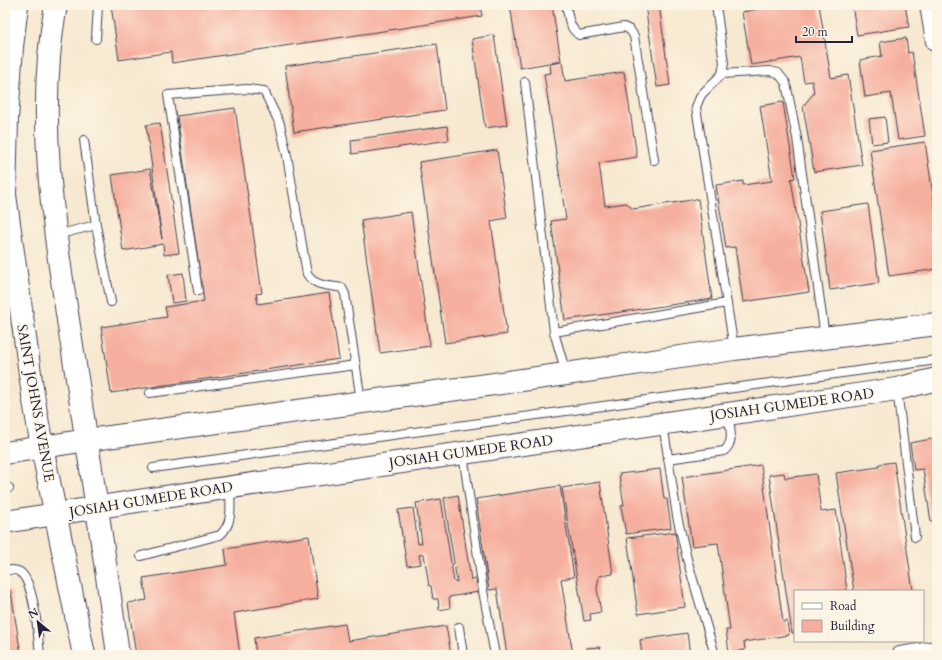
<svg xmlns="http://www.w3.org/2000/svg" width="942" height="660" font-family="Cardo,serif">
<style>
.building{fill:#f6af9e}
.lines{fill:none;stroke-linecap:round;stroke-linejoin:round}
.service-casing{stroke:#424052;stroke-width:10}
.minor-casing{stroke:#424052;stroke-width:18}
.secondary-casing{stroke:#424052;stroke-width:24}
.primary-casing{stroke:#424052;stroke-width:24}
.trunk-casing{stroke:#424052;stroke-width:24}
.service{stroke:#fff;stroke-width:8}
.minor{stroke:#fff;stroke-width:16}
.secondary{stroke:#fff;stroke-width:22}
.primary{stroke:#fff;stroke-width:22}
.trunk{stroke:#fff;stroke-width:22}
.labels{text-anchor:middle;stroke-width:3;stroke-linejoin:round;paint-order:stroke}
.street-label{font-size:14px;fill:#22223b;stroke:#fcf5e5}
</style>
<rect width="100%" height="100%" fill="#fcf5e5"/>
<filter id="ink" filterUnits="userSpaceOnUse"><feTurbulence type="fractalNoise" baseFrequency=".025" numOctaves="2"/><feDisplacementMap in="SourceGraphic" scale="8" xChannelSelector="R" yChannelSelector="G"/><feConvolveMatrix kernelMatrix="1 2 1 2 8 2 1 2 1" color-interpolation-filters="sRGB"/></filter>
<filter id="wash" filterUnits="userSpaceOnUse"><feTurbulence type="fractalNoise" baseFrequency=".012" numOctaves="4" result="noise"/><feDisplacementMap in="SourceGraphic" scale="16" xChannelSelector="R" yChannelSelector="G"/><feGaussianBlur stdDeviation="0.9" result="paint"/><feColorMatrix in="noise" values="0 0 0 0 0 0 0 0 0 0 0 0 0 0 0 0 0 1.4 0 .05"/><feComposite in="paint" operator="in"/></filter>
<g filter="url(#wash)">
<rect width="100%" height="100%" fill="#f7e9d1"/>
<g id="blocks">
<path class="building" d="M111 5H480L482 16 172 63 171 52 119 60Z
M510 5H552L561 61 520 68Z
M645 5H659L670 85 657 87Z
M782 5H819L831 78 848 75 862 165 814 172 803 106 814 93 812 81 804 82 800 57 751 65 742 12Z
M852 5H905L909 27 857 35Z
M494 35 507 125 485 128 472 39Z
M906 38 908 53 912 52 925 136 898 140 891 93 865 97 860 60 882 56 880 42Z
M437 44 445 110 294 132 285 66Z
M562 62 565 81 624 72 637 157 599 163 605 206 626 203 633 209 698 199 712 299 565 320 551 221 566 219 544 74 551 73 550 64Z
M783 102 795 178 791 179 809 292 743 302 735 247 726 248 716 185 743 181V185L772 181 760 106Z
M235 108 262 293 256 294 258 304 329 293 339 359 111 393 101 327 167 317 165 307 204 301 177 116Z
M885 117 888 142 872 144 869 119Z
M160 123 179 253 164 255 163 244 123 251 112 175 150 169 162 239 146 125Z
M447 126 449 140 352 154 351 140Z
M925 142 937 222V269L889 276 870 150Z
M497 150 507 218 491 221 507 334 445 343 419 162Z
M868 204 879 283 830 290 820 211Z
M411 212 430 346 380 353 361 220Z
M183 273 186 301 172 303 168 275Z
M937 438V521L931 522 923 469 914 470 910 443Z
M894 462 913 591H854L836 473 879 467V464Z
M761 465 783 622 787 621 789 635 744 642 745 650 729 653 726 630H730L718 543 692 546 682 477Z
M660 469 664 499H667L671 528 626 534 621 506 624 505 619 474Z
M784 473 785 478 816 474 821 512 836 510 847 591H795V633H792L769 475Z
M600 482 613 574 599 576 597 589 601 612 590 614 591 620 584 621 562 488Z
M560 486 574 577 561 579 573 655H507L497 589 489 590 476 499Z
M458 495 471 580 476 579 478 592 449 597 450 608 439 610 438 599H433L431 586H429L424 554 419 555 421 564 407 566 398 510 413 508 418 544 422 543 416 503 441 499 454 582H457L444 498Z
M675 532 685 607 638 614 627 538Z
M309 536 318 599 234 613 240 655H136L128 603 147 600 143 578 227 565 225 549Z
M5 587 11 592 21 655H5Z
M345 624 348 641 446 626 451 655H256L254 638Z
M687 633 690 655H642L640 640Z
M600 647 601 655H588L587 648Z"/>
</g>
</g>
<g filter="url(#ink)">
<use href="#blocks" fill-opacity="0" stroke="#424052" stroke-width="1"/>
<g class="lines">
<g class="service-casing">
<path id="service" d="M566 5C569 17 568 27 579 35L624 27 630 30 634 36 654 160
M716 5 724 63 722 74
M96 39 98 5
M525 82 554 332 566 373
M84 140 96 225 111 302
M56 235 96 225
M198 291 168 95 247 89 264 91 280 124 287 156 307 274C315 287 329 285 342 288L345 294 361 401
M554 332 727 303
M734 349 696 107 701 95 722 74 770 71 778 73 786 83 797 138 825 337
M897 389 915 537
M150 393 356 365
M663 424 677 516 687 559 715 655
M463 454 483 591 495 655
M668 459 724 451C735 442 730 428 728 415
M153 468 937 360
M5 488H9
M141 556 220 535C234 523 230 505 230 488
M5 570C10 570 16 569 20 572 35 583 38 637 40 655
M459 627 463 655"/>
</g>
<g class="minor-casing">
<path id="minor" d="M900 655 937 649"/>
</g>
<g class="secondary-casing">
<path id="secondary" d="M931 5 937 41"/>
</g>
<g class="primary-casing">
<path id="primary" d="M5 453 87 440 566 374 734 349 937 324
M5 522 144 500 897 389 937 379"/>
</g>
<g class="trunk-casing">
<path id="trunk" d="M17 5 12 47 7 119 5 195 33 395 42 447 84 655
M56 5C35 116 54 229 71 339 87 444 104 549 118 655"/>
</g>
<use href="#service" class="service"/>
<use href="#minor" class="minor"/>
<use href="#secondary" class="secondary"/>
<use href="#primary" class="primary"/>
<use href="#trunk" class="trunk"/>
</g>
</g>
<g class="labels">
<g class="street-label">
<text transform="translate(36 403) rotate(80)" y="5">SAINT JOHNS AVENUE</text>
<text transform="translate(792 404) rotate(-8)" y="5">JOSIAH GUMEDE ROAD</text>
<text transform="translate(471 451) rotate(-8)" y="5">JOSIAH GUMEDE ROAD</text>
<text transform="translate(151 499) rotate(-9)" y="5">JOSIAH GUMEDE ROAD</text>
</g>
</g>
<rect width="942" height="660" fill="none" stroke="#fcf5e5" stroke-width="20"/>
<rect x="794" y="590" width="130" height="52" fill="#fcf5e5" stroke="#a5a1a1"/>
<rect x="802" y="603" width="20" height="6" fill="#ffffff" stroke="#a5a1a1"/>
<text x="830" y="610" font-size="12" fill="#22223b">Road</text>
<rect x="802" y="620" width="20" height="12" fill="#f6af9e" stroke="#a5a1a1"/>
<text x="830" y="630" font-size="12" fill="#22223b">Building</text>
<g transform="translate(38 622) rotate(331)" stroke="#fcf5e5" stroke-width="3" paint-order="stroke">
<path d="M0-3L7 15L0 10L-7 15Z" fill="#22223b"/>
<text y="-6" font-size="11" font-weight="bold" text-anchor="middle" fill="#22223b">N</text>
</g>
<path d="M796 36v6h56v-6" fill="none" stroke="#22223b" stroke-width="2"/>
<text x="802" y="36" font-size="12" fill="#22223b" stroke="#fcf5e5" stroke-width="3" paint-order="stroke">20 m</text>
</svg>
